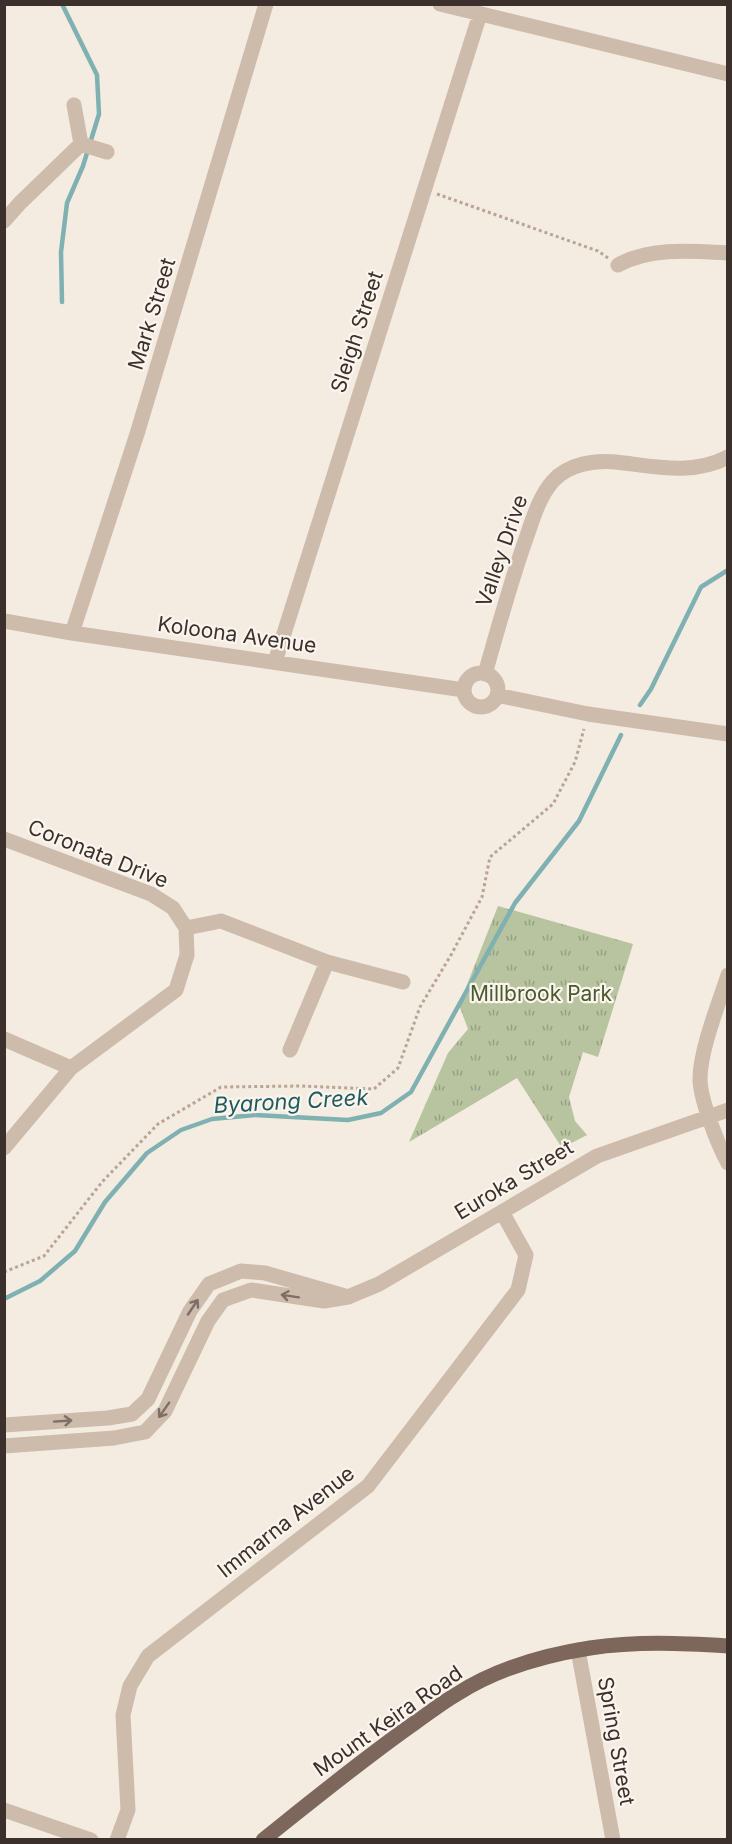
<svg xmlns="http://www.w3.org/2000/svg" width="732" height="1844" font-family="Inter,sans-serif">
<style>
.grass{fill:url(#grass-tufts)}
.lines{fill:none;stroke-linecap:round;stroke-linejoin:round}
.stream{stroke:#7fb0b2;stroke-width:4.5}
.path{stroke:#b9a596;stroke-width:3;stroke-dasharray:3 3;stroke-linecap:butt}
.minor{stroke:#cdbbac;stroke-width:15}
.major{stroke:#7d675c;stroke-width:15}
.oneway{stroke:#7d6f65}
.labels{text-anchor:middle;stroke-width:4.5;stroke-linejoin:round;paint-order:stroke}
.street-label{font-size:21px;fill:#3b302b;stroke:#fbf5ee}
.park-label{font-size:21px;fill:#4a5a2e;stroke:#fbf5ee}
.water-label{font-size:22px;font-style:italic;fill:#1f5a5e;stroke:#fbf5ee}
</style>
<defs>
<pattern id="grass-tufts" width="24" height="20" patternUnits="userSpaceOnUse" patternTransform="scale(1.5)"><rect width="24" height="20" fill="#b8c4a0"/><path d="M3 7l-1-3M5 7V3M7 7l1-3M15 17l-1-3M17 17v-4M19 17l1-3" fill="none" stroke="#97a083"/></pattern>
</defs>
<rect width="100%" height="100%" fill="#f4ebe1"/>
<path class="grass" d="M498 906 633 944 598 1057 583 1052 569 1097 575 1121 587 1135 562 1148 517 1078 409 1142 448 1053 468 1029 459 1005Z"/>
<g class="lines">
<path class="stream" d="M62 4 97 75 99 114 83 166 67 203 61 252 62 302
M640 705 651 689 701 587 728 570
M4 1299 40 1281 75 1251 105 1202 147 1153 181 1130 212 1119 255 1115 348 1120 381 1113 411 1092 515 903 579 821 621 735"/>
<path class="path" d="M437 194 598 251 608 258
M4 1272 44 1256 102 1182 158 1124 221 1087 301 1086 374 1089 398 1068 420 1007 451 955 482 897 490 857 553 804 575 762 584 729"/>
<path class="minor" d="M440 4 728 74
M74 105 81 144
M4 221 20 203 81 144 107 152
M618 265C650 247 692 251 728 253
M4 621 72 633 464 690
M72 633 137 434 266 4
M275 662 480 14
M464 690a17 17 0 1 1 34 0a17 17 0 1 1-34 0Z
M485 674C497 631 509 589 523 547 531 526 537 499 553 481 568 464 594 460 616 462 653 466 692 476 728 457
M497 695 588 714 728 734
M4 839 151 894 173 908 186 928 187 955 176 990 71 1068 4 1039
M186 928 221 921 327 962 403 982
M728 975C719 1003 700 1050 700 1079 700 1099 718 1145 728 1163
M290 1050 327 962
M4 1148 71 1068
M4 1425 108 1418 132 1414 148 1399 190 1311 209 1284 241 1271 265 1273 345 1296
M4 1446 114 1438 145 1432 165 1411 208 1321 223 1300 251 1290 324 1301 348 1297 379 1284 597 1156 728 1110
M578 1650 613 1840
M4 1810 91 1840
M117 1840 128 1810 123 1715 130 1686 148 1656 368 1486 518 1290 526 1255 502 1212"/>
<path class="major" d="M263 1840C313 1800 363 1759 416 1722 429 1713 443 1702 457 1694 496 1669 545 1655 590 1648 636 1641 682 1643 728 1646"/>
</g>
<defs><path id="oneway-shaft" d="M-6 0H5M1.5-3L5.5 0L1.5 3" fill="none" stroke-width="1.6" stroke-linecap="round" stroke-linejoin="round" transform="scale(1.5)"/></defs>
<g class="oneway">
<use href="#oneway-shaft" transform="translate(290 1296) rotate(-171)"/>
<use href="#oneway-shaft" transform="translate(193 1307) rotate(-56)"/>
<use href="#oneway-shaft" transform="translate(164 1410) rotate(125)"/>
<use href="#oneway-shaft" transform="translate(63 1421) rotate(-4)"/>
</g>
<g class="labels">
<g class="street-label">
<text transform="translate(152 314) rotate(-73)" y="7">Mark Street</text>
<text transform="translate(357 332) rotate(-72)" y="7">Sleigh Street</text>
<text transform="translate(502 551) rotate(-71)" y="7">Valley Drive</text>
<text transform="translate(237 635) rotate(8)" y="7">Koloona Avenue</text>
<text transform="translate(98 854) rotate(22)" y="7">Coronata Drive</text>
<text transform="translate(514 1180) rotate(-31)" y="7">Euroka Street</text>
<text transform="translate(286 1522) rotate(-38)" y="7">Immarna Avenue</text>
<text transform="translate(388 1721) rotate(-35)" y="7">Mount Keira Road</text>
<text transform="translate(616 1741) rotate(80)" y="7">Spring Street</text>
</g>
<g class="park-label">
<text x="541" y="1001">Millbrook Park</text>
</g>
<g class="water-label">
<text transform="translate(291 1101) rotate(-3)" y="8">Byarong Creek</text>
</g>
</g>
<rect width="732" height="1844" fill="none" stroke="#3b302b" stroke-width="12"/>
</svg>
